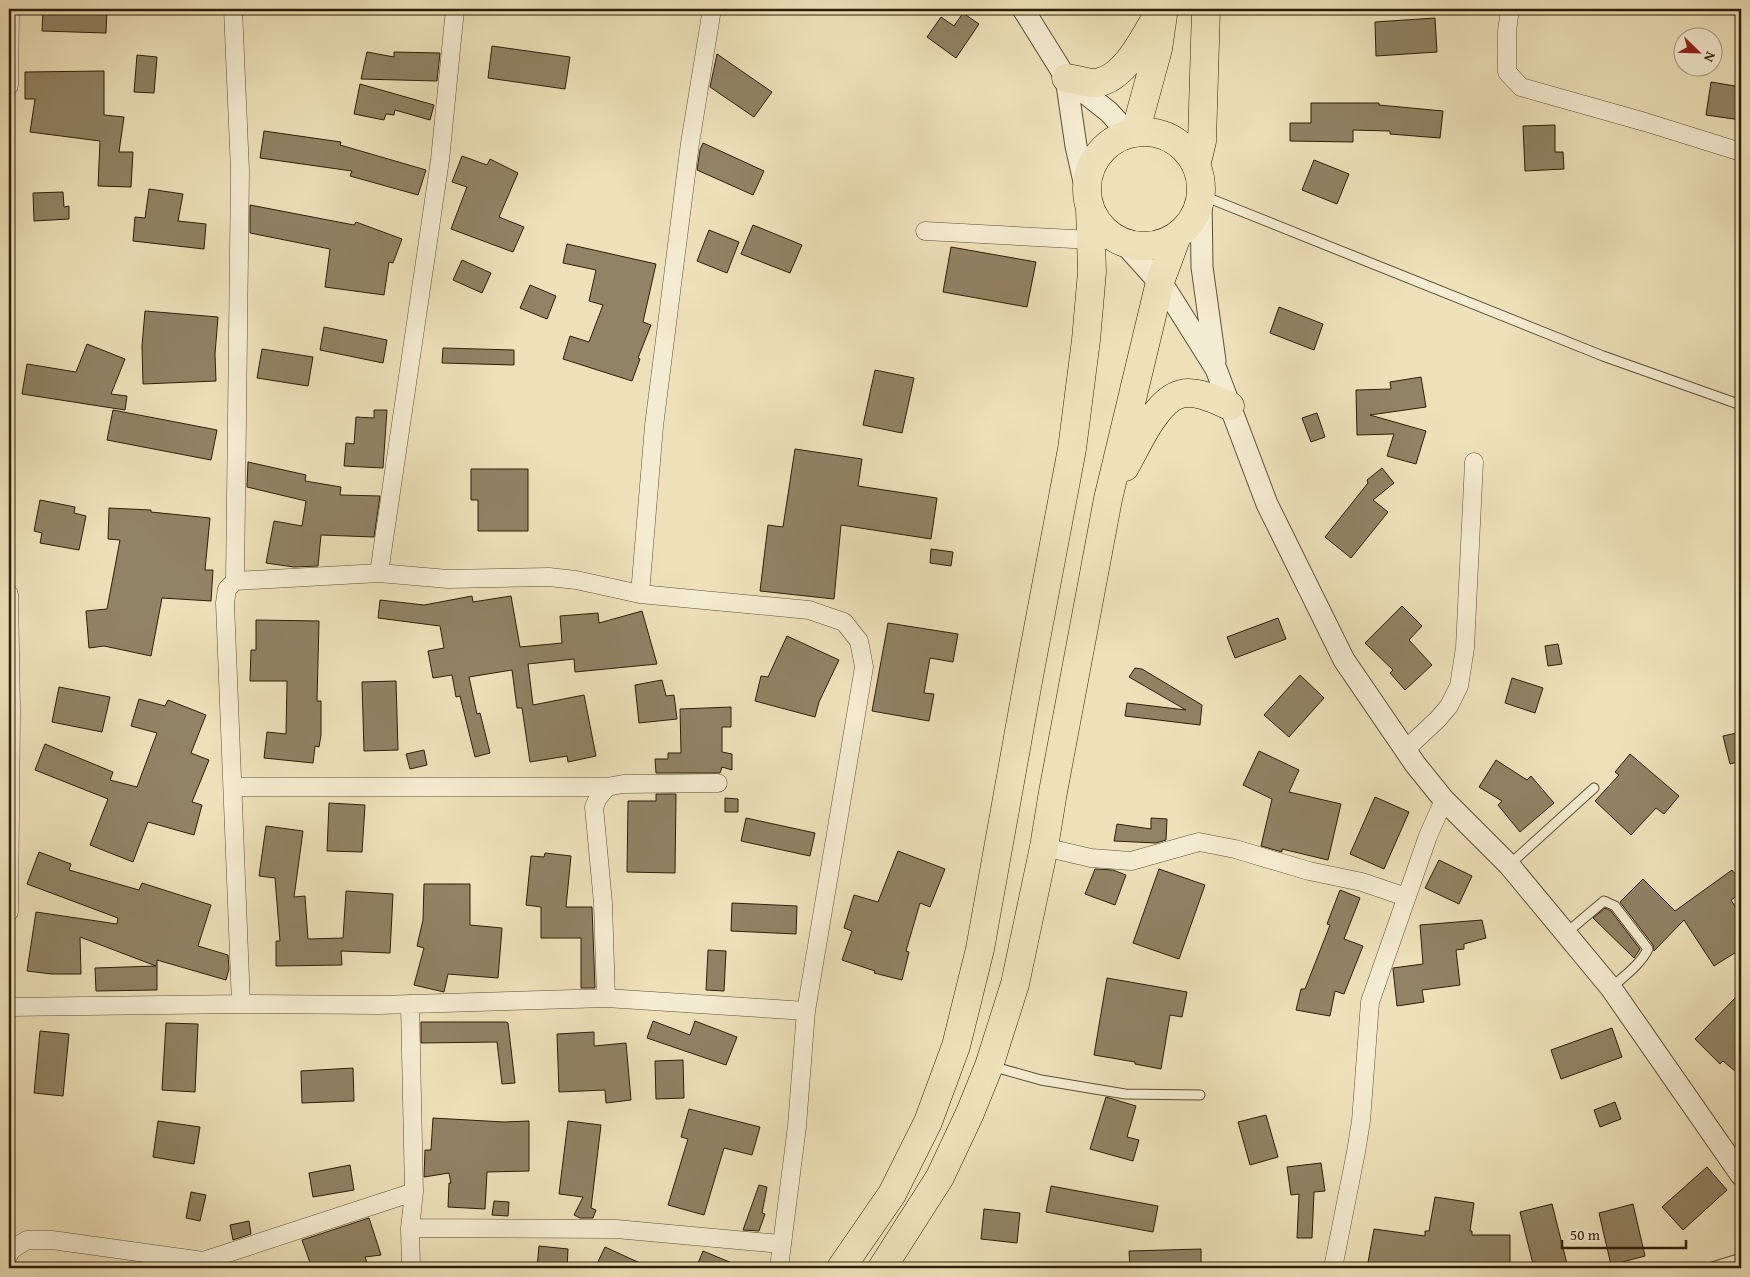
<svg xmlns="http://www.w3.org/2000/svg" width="1750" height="1277" font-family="'Gentium Book Plus',serif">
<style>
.building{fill:#918365;stroke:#2d1e09}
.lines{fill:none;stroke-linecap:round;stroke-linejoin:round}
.service-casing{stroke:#5d4f35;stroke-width:11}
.minor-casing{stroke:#5d4f35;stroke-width:19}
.tertiary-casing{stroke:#5d4f35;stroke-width:23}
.primary-casing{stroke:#2d1e09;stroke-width:29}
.service{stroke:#f4ecd2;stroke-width:9}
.minor{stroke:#f4ecd2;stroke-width:18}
.tertiary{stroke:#f4ecd2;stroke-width:21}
.primary{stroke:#eee1b9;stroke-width:28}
</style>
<rect width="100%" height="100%" fill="#eee1b9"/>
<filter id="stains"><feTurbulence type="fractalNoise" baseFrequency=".004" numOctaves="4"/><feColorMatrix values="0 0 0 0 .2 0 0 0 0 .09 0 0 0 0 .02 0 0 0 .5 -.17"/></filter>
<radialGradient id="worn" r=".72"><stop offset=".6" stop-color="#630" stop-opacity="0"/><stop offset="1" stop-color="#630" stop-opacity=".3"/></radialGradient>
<path class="building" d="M43 9H107L106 33 42 31Z
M963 13 979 24 956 58 927 37 941 17 954 26Z
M1435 18 1437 52 1376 56 1375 22Z
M492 46 570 57 565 89 488 78Z
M367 52 394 57V52L440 53 437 81 361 79Z
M717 54 772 92 754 117 710 87Z
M137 55 157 57 154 93 134 92Z
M104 71V115L124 117 119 152H133L131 187 98 186 100 141 30 132 35 99H25V72Z
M1711 82 1741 87V120L1706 115Z
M360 84 434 105 430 120 395 110 394 115 386 114 384 120 354 114Z
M1311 103H1379V105L1443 111 1440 138 1390 134V131L1353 130V142L1290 141V123H1311Z
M1555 125V152H1563L1564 169 1525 171 1523 126Z
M264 131 341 142 340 145 426 170 418 195 350 176 352 171 260 158Z
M703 143 764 171 753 195 697 170 700 150Z
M462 156 487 165 490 159 518 173 499 217 524 227 513 252 451 229 467 187 452 182Z
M1314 160 1349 174 1337 204 1302 190Z
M149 189 183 194 178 221 206 224 204 249 133 241 135 217 145 218Z
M63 192 64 207 69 206V219L34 221 33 193Z
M250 205 354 225 356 222 402 239 393 263 389 262 384 295 325 287 330 249 250 233Z
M753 225 802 245 790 273 741 254Z
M709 230 739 242 727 273 697 261Z
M567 244 656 264 643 322 651 325 638 358 640 359 632 381 563 359 570 336 589 342 603 305 589 301 596 270 563 263Z
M951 247 1036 262 1027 307 943 292Z
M462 260 491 273 482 293 453 280Z
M530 285 556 296 547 319 520 308Z
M1279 307 1323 324 1314 350 1270 333Z
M145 311 218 317 215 354 216 381 143 384 142 346Z
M324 327 387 340 383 363 320 350Z
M87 344 125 359 111 394 127 396 125 410 22 394 27 364 76 372Z
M443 348 514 350V365L442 363Z
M262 349 313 357 308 386 257 378Z
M875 370 914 378 902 433 863 425Z
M1421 377 1426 407 1370 415 1426 431 1416 464 1387 456 1394 434 1357 435 1356 390 1391 389 1390 382Z
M113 410 217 430 211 460 107 440Z
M374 410H387L383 468 344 466 346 443 354 444 356 417 374 418Z
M1317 413 1325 437 1311 442 1302 418Z
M795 449 862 459 858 486 937 498 931 539 841 525 834 599 760 591 768 525 783 527Z
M248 462 306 475 305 481 341 487 340 495 380 496 374 537 321 535 318 566 294 567 266 563 274 521 302 526 306 501 247 487Z
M1382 468 1394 483 1373 500 1388 512 1351 558 1325 537 1368 483 1367 480Z
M471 469H528V531H478V500H471Z
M40 500 75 507 74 513 86 516 79 550 40 543 42 533 34 531Z
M109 508 151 510V512L210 518 205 570H213L211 601 162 598 151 656 104 646 89 648 86 611 107 609 120 540 108 539Z
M931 549 953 552 951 566 930 563Z
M472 596 473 602 511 596 520 647 562 643 560 616 598 613 599 623 642 611 657 664 575 672 574 659 528 664 533 705 584 695 596 756 568 762 567 756 530 762 522 708H517L512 670 469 677 477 714 480 713 490 753 475 757 460 696 456 697 452 675 433 678 428 651 444 648 440 626 378 618 380 600 424 605Z
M1402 606 1422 626 1409 640 1432 665 1405 690 1390 673 1393 670 1365 643Z
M1278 618 1286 639 1235 658 1227 637Z
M256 620 319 621 317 701H321V735L319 747 315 746 313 763 264 758 267 732 286 734 287 681H250L251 650H256Z
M888 623 958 634 953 662 930 658 924 693 934 694 929 721 872 711Z
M787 636 839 660 819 702 815 717 755 701 761 676 768 677Z
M1558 644 1562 664 1548 666 1545 646Z
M1135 668 1142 669 1202 705 1200 725 1125 716 1127 703 1186 710 1129 677Z
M1300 675 1324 698 1289 737 1264 715Z
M1512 678 1543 688 1535 713 1505 703Z
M662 680 666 696 674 695 677 719 639 723 635 685Z
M396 681 398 750 364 751 362 682Z
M59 687 110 697 102 732 52 722Z
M139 699 165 706 168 700 206 715 191 753 209 760 192 802 202 805 194 835 148 822 133 862 90 845 108 799 35 770 45 744 113 772 110 780 137 787 157 733 131 726Z
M731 707V727H722V752L732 754V770L722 767 720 773H656L655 759H668V753H681L680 709Z
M1741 732V761L1730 764 1723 736Z
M424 750 427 765 410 769 406 754Z
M1259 751 1299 770 1289 792 1341 804 1328 860 1282 849V852L1261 846 1272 799 1243 785Z
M1630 754 1679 796 1664 814 1656 808 1631 835 1595 801 1619 775 1615 772Z
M1496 760 1527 780 1531 776 1554 803 1520 832 1498 805 1502 801 1479 787Z
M656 794H676L675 873 627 872 628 801H656Z
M1375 797 1409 812 1384 869 1350 854Z
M725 798 738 799V812H725Z
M329 803 365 805 362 852 327 851Z
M746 818 815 833 810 856 741 841Z
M1151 818 1167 819 1166 840 1156 843 1114 841 1117 824 1151 829Z
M266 826 303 831 294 897 305 896 308 939 343 938 346 891 393 894 390 953 341 951 342 965 276 966V941H280L275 878 259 876Z
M898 851 945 869 930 907 920 903 906 951 909 952 902 980 874 973 875 971 842 960 852 931 844 928 854 895 878 902Z
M39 852 71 864 69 870 139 890 142 883 211 905 198 946 228 955 229 969 226 980 157 960V990L96 991 95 968 156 966 80 937 81 974H52L27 971 36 912 117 924 118 918 27 884Z
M545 853 571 856 566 907H592L595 988H581V938H541V907L526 905 531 856 544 857Z
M1439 860 1472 876 1459 904 1425 888Z
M1095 869 1113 870 1126 875 1115 905 1085 894Z
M1159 869 1205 885 1179 959 1133 943Z
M1732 870 1741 882V893L1731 900 1741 916V949L1714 966 1684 920 1654 951 1653 945 1620 902 1643 879 1675 911Z
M424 884H470V925L502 928 498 978 448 974 444 992 414 985 424 948 417 946 423 920Z
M1340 890 1360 898 1344 939 1363 946 1344 994 1335 991 1330 1016 1296 1010 1301 989H1305L1330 925 1327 924Z
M732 903 797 906 796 934 731 931Z
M1605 908 1611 911 1640 949 1634 958 1593 918Z
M1482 920 1486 938 1464 944V949L1456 950 1460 985 1422 990 1424 1002 1397 1006 1393 969V968L1423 964 1420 925Z
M708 950 726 951 724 991 706 990Z
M1107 978 1187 992 1182 1017 1170 1015 1161 1069 1135 1064V1062L1094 1055Z
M1741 992V1076L1723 1061 1720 1064 1695 1039Z
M653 1021 690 1035 695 1021 737 1037 726 1065 647 1038Z
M421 1022H506L508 1023 515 1083 502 1084 497 1042 421 1043Z
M166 1023 198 1024 195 1092 162 1090Z
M1612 1028 1622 1057 1561 1079 1551 1050Z
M40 1031 69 1034 63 1096 34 1093Z
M594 1032V1046L626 1043 631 1100 606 1103 605 1090 559 1092 557 1034Z
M683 1060 684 1098 656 1099 655 1061Z
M353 1068 354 1101 302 1103 301 1071Z
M1106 1097 1136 1106 1127 1137 1139 1140 1133 1161 1090 1149Z
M1615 1102 1621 1119 1600 1127 1594 1110Z
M689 1109 760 1127 752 1155 724 1148 704 1215 668 1205 688 1139 681 1137Z
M1266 1115 1278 1157 1250 1165 1238 1122Z
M433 1118 504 1122 529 1121V1171L487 1172 485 1209 448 1207 449 1183H451L449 1173 424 1177 425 1150H431Z
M158 1121 200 1127 194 1164 153 1157Z
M568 1121 601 1125 591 1208 596 1210 593 1218H580L574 1215 583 1197 559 1194Z
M1321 1163 1325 1191 1314 1192 1312 1238H1297L1299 1194 1291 1195 1287 1167Z
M350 1165 354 1190 313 1197 309 1173Z
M1707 1167 1727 1190 1683 1230 1662 1207Z
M759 1185 767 1187 762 1213 765 1214 759 1231 743 1230Z
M1051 1186 1158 1206 1153 1232 1046 1212Z
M191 1192 206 1195 200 1221 186 1218Z
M1435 1197 1474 1203 1470 1231H1472V1235H1510V1268H1367L1374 1229 1425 1236V1231H1429Z
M494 1201 509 1202 508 1216 492 1215Z
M1552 1204 1568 1268H1534L1520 1212Z
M1633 1204 1645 1256 1611 1265 1599 1213Z
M984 1209 1020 1213 1017 1243 981 1239Z
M369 1218 381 1255 365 1257 369 1268H312L302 1240Z
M249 1221 251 1234 233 1240 230 1225Z
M539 1246 568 1249 567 1268H537Z
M605 1247 651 1268H595Z
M1201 1249V1268H1130L1129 1251Z
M703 1251 744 1268H696Z"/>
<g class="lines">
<g class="service-casing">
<path id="service" d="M1201 195 1603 356 1741 405
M1509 865 1594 788
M1565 934 1604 901 1615 906 1648 949C1640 965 1624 976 1611 988
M991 1066 1041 1080 1125 1094 1200 1095
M1709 1268 1741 1258"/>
</g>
<g class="minor-casing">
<path id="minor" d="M233 9 240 171 235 581
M1510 9 1507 31V72L1521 87 1645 122 1741 152
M9 86 10 9
M925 231 1092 240
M379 573 440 160 455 9
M9 594 11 711 9 912
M640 594 654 426 690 143 712 9
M1405 750 1438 719 1449 706 1459 686 1465 648 1474 462
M233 787H607
M1044 847 1091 858 1131 861 1199 842 1235 849 1309 871 1362 882 1406 897
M606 998 603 903 594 807 598 798 607 787 623 784 718 783
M241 1004 225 603 227 589 235 581 379 573 448 579 549 577 576 580 640 594 809 610 844 622 859 641 864 667 806 1011 797 1126 779 1268
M410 1004 414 1192 410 1228 411 1268
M9 1007 241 1004 379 1005 606 998 806 1011
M410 1228 616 1229 781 1244
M9 1255 11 1250 27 1240H52L203 1261 414 1192
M1333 1268 1356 1152 1361 1121 1370 1002 1428 836 1444 800"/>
</g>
<g class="tertiary-casing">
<path id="tertiary" d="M1023 9 1066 78 1109 112 1119 123 1125 136
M1066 78 1076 146 1087 195
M1201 194 1202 267 1215 361
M1121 240 1167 291 1216 369 1267 504 1344 660 1415 764 1444 800 1509 865 1611 988 1741 1175"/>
</g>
<g class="primary-casing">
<path id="primary" d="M1066 78C1074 79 1084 82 1092 83 1125 83 1146 33 1161 9
M1087 189a57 57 0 1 1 114 0a57 57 0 1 1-114 0Z
M1135 133 1158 49 1163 15
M1196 166 1202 141 1206 9
M1125 467C1137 446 1156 400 1181 394 1197 390 1216 400 1230 406
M841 1268 892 1194 928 1122 956 1046 980 949 1029 676 1072 449 1086 340 1092 272 1090 207
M882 1268 940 1177 970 1113 989 1066 1015 984 1044 847 1053 792 1108 499 1160 282 1177 236"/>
</g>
<use href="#service" class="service"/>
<use href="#minor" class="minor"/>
<use href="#tertiary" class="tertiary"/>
<use href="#primary" class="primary"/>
</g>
<rect width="1750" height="1277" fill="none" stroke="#eee1b9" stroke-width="30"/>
<rect x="10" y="10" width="1730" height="1257" fill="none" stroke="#2d1e09" stroke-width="2.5"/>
<rect x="15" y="15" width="1720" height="1247" fill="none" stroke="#2d1e09"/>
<g transform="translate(1698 52) rotate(113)"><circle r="24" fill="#f4ecd2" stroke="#a49a82"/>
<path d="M0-4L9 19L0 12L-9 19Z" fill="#8f2418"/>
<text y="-8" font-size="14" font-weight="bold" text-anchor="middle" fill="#2d1e09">N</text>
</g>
<path d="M1562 1240v8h124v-8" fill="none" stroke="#2d1e09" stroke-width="2.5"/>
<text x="1570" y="1240" font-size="15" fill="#2d1e09" stroke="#f4ecd2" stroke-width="4" paint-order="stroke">50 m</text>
<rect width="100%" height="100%" filter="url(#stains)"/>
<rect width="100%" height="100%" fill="url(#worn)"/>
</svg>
